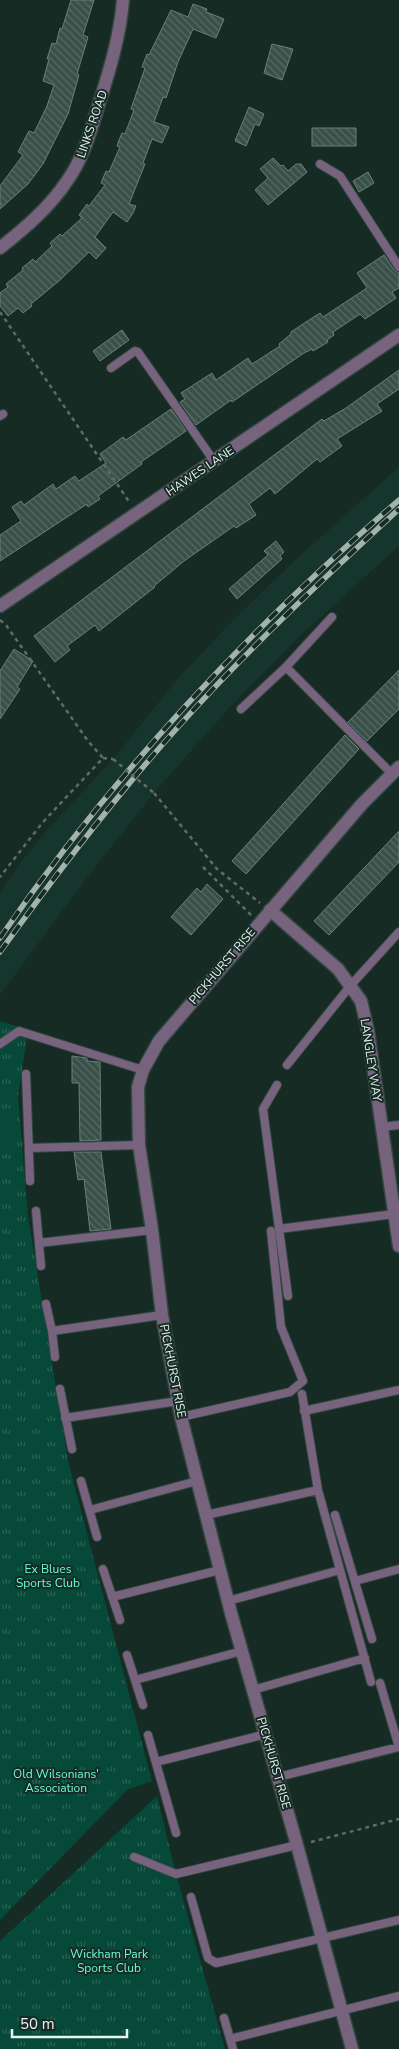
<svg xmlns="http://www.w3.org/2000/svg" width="399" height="2049" font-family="'Nunito Sans',sans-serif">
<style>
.built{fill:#16352c}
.park{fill:url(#park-tufts)}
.garden{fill:#064939}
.building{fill:url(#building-back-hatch);stroke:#688178}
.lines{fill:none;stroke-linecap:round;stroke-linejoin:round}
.service-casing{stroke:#324740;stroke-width:10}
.minor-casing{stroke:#324740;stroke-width:15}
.path{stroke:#5b6e68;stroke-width:2.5;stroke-dasharray:4 4;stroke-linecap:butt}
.service{stroke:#78637e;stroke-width:8}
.minor{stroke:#78637e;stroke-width:12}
.rail-casing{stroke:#a2b2ac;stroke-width:5.5}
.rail{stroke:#152b24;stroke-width:4;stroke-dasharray:11;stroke-linecap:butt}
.path-bridge{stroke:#5b6e68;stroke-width:2.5;stroke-dasharray:4 4;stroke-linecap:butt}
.labels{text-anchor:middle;stroke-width:4;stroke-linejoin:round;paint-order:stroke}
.street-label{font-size:12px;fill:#e7f4ef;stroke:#152b24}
.park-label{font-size:12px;fill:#6bfdd3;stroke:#152b24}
</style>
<defs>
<pattern id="park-tufts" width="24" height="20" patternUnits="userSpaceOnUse" patternTransform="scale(1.25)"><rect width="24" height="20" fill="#064939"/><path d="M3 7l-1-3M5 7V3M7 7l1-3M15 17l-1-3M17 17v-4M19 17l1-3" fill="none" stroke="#2a6456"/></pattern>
<pattern id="building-back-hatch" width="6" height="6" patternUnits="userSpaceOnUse" patternTransform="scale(1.25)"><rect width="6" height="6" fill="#395048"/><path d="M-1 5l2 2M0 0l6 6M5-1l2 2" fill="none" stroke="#566a63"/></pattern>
</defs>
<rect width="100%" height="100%" fill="#152b24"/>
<path class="built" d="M399 467V546L299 637 232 705 154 793 86 879 0 995V892L21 862 47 830 113 759 180 676 235 618 296 559Z"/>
<path class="park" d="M0 1021 28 1030 18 1096 28 1216 68 1461 152 1781 127 1790 0 1920Z
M157 1796 176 1874 225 2049H0V1941Z"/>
<path class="garden" d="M13 1108 15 1148 0 1149V1109Z"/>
<path class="building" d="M71 0H94L83 35 88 37 77 74 79 75 68 114 43 164 28 184 0 209V186L23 155 18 152 29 131 34 133 47 106 54 85 43 81 49 59H47L52 43 56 44 60 28 62 29Z
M193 4 207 9 206 12 224 19 216 38 193 29 178 62 166 98 163 97 154 122 169 127 162 143 152 139 143 163 145 164 129 204 136 206 133 213 127 222 113 212 95 237 106 248 96 259 89 252 60 280 31 304 32 306 23 313 18 308 8 316 0 306V293L8 287 6 284 23 270 22 268 33 259 35 262 52 246 50 243 60 234 62 236 82 218 79 215 87 204 89 206 105 185 101 183 106 171 109 172 120 147 117 146 119 140 122 133 125 134 134 110 131 109 145 68 142 67 147 54 149 55 171 10 188 17Z
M272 44 293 49 282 80 264 73Z
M249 107 264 114 259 126 255 124 246 146 235 141Z
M312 128H356V146H312Z
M273 158 281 166 283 165 288 171 296 164H301L307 172 268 205 255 190 268 178 260 169Z
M368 172 374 183 359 192 353 181Z
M384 255 394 270 399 273V288L392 292 396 298 365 319 360 314 333 332 334 335 327 340 328 342 313 351 312 349 304 353 232 402 231 400 196 425 180 402 185 399 181 393 212 373 216 380 248 358 252 364 280 346 279 344 291 334V332L306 322 320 313 323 317 367 288 357 273Z
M122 330 129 340 100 361 93 351Z
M399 370V389L377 404 382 411 337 439 342 446 320 462 317 459 275 494 270 488 249 504 256 515 236 528 234 526 184 561 154 586 155 587 99 631 95 625 67 646 70 650 55 662 34 636 322 419 324 421 346 408Z
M171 409 186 431 141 462 142 464 98 496 100 499 88 507 87 504 0 561V535L21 521 12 507 21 501 24 505 53 484 56 489 75 476 79 481 106 463 100 454 123 437 126 440Z
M276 541 284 552 280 556 282 559 237 599 229 589 268 555 264 551Z
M14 649 33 661 17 687 20 689 0 719V671Z
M399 670V709L367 741 348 722Z
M345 735 359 749 246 874 232 861Z
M399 831V862L329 935 314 921Z
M207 884 223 899 191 935 171 917 197 888 201 892Z
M72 1056 87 1058V1061L100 1062 101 1140 80 1141 79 1083H72Z
M74 1152H101L111 1229 90 1231 84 1179 78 1180Z"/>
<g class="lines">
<g class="service-casing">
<path id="service" d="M320 164 340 176 399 267
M111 368 135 351 138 352 214 461
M0 416 3 414
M286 667 392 774
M241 709 286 667 332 617
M0 1044 19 1031 143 1070
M287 1065 351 985 399 932
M26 1074 30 1181
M277 1085 263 1109 288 1296
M382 1127 399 1125
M29 1148 139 1145
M36 1211 41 1266
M279 1229 394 1214
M39 1243 152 1230
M46 1304 52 1331 55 1357
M52 1331 162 1315
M60 1389 72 1449
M302 1394 318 1490 371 1682
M304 1411 399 1390
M181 1417 290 1392 303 1381 281 1327 271 1231
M65 1418 178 1401
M81 1481 97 1537
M90 1510 197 1481
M206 1515 318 1490
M335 1515 372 1639
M103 1569 120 1620
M355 1581 399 1569
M112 1597 220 1570
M228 1601 340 1570
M127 1655 143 1705
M135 1680 242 1651
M380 1683 399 1747
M253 1690 365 1658
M148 1735 176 1833
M156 1762 266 1734
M278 1777 399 1747
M134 1857 176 1874 297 1845
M191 1897 208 1958 216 1963 399 1920
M224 2018 233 2049
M230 2039 399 1996"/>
</g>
<g class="minor-casing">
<path id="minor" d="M0 248C25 228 49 208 67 181 83 159 90 133 98 107 109 72 120 37 123 0
M0 606 399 335
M270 910 338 969 361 1001 368 1031 399 1246
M352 2049 297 1845 231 1613 181 1417 162 1315 152 1230 139 1145 138 1087 143 1070 159 1041 362 804 399 767"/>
</g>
<path class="path" d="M0 312 130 503
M0 620 6 625 88 741 103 758 43 822 0 877
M103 758 113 759
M154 793 217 869 260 903
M203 867 251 915
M311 1842 399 1819"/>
<use href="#service" class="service"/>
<use href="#minor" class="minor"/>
<g class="rail-casing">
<path id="rail" d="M0 938C111 776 251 627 399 500
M0 952C56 874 114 798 178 727 247 650 323 579 399 509"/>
</g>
<use href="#rail" class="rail"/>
<path class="path-bridge" d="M113 759 154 793"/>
</g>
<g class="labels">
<g class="street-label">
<text transform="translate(92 124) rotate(-71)" y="4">LINKS ROAD</text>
<text transform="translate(200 471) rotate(-34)" y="4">HAWES LANE</text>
<text transform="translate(222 966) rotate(-50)" y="4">PICKHURST RISE</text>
<text transform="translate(371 1060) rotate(81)" y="4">LANGLEY WAY</text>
<text transform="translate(173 1371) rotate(79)" y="4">PICKHURST RISE</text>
<text transform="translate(274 1763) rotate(74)" y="4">PICKHURST RISE</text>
</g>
<g class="park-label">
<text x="48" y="1573">Ex Blues<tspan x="48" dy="14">Sports Club</tspan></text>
<text x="56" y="1778">Old Wilsonians'<tspan x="56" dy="14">Association</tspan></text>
<text x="109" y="1958">Wickham Park<tspan x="109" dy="14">Sports Club</tspan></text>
</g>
</g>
<path d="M12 2029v8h115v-8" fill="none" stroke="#e7f4ef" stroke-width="2.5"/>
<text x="20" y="2029" font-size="15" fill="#e7f4ef" stroke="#152b24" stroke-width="4" paint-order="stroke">50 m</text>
</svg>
